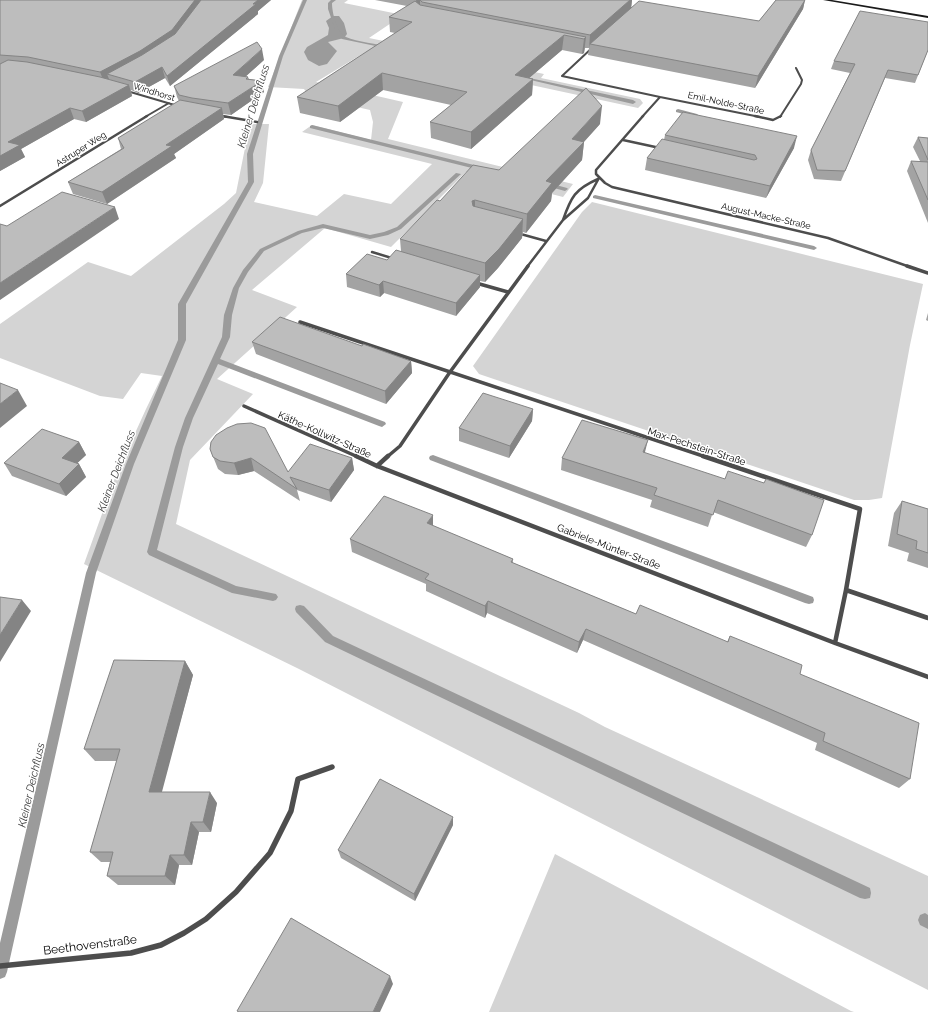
<svg xmlns="http://www.w3.org/2000/svg" width="928" height="1012" font-family="Raleway,sans-serif">
<style>
.green{fill:#d4d4d4}
.water{fill:#9b9b9b}
.lines{fill:none;stroke-linecap:round;stroke-linejoin:round}
.stream{fill:#9b9b9b;fill-rule:evenodd}
.minor-far4{stroke:#4d4d4d;stroke-width:2}
.minor-far3{stroke:#4d4d4d;stroke-width:2.5}
.minor-far2{stroke:#4d4d4d;stroke-width:3.5}
.minor-far1{stroke:#4d4d4d;stroke-width:4.5}
.minor{stroke:#4d4d4d;stroke-width:5.5}
.secondary{fill:#1a1a1a;fill-rule:evenodd}
.wall{fill:#a3a3a3}
.shaded-wall{fill:#848484}
.building{fill:#bdbdbd;stroke:#848484}
.labels{text-anchor:middle;stroke-width:3;stroke-linejoin:round;paint-order:stroke}
.far-street-label{font-size:9px;fill:#000;stroke:#fff}
.street-label{font-size:10px;fill:#000;stroke:#fff}
.water-label{font-size:11px;font-style:italic;fill:#3c3c3c;stroke:#fff}
.near-street-label{font-size:12px;fill:#000;stroke:#fff}
</style>
<rect width="100%" height="100%" fill="#fff"/>
<path class="green" d="M302 0H348L344 3 403 15 369 38 544 74 541 78 640 99 643 103 638 108 369 50 316 82 403 102 388 139 573 184 563 197 466 172 391 247 325 228 252 290 297 307 217 379 253 394 190 460 176 524 579 713 605 727 928 876V990L299 669 84 564 116 475 146 409 162 376 141 373 123 399 100 396 0 358V324L88 262 131 276 224 204 236 193 249 128 251 124H269L263 183 254 202 317 216 344 194 391 204 432 164 302 132 312 125 371 140 373 122 370 110 309 96 304 89 268 87Z
M592 202 923 284 910 345 882 498 869 500H854L479 374 473 366 582 212Z
M555 854 851 1011 854 1012H489Z"/>
<path class="water" d="M333 16H339L344 23 347 34 344 38 328 42 337 51 327 64 319 66 308 60 304 52 307 47 328 35 329 28 326 21Z"/>
<g class="lines">
<path class="stream" d="M303 0H307L283 56 253 154 254 182 186 304V340L134 464 96 573 7 972 5 977 0 979V943L86 573 126 464 178 340V304L248 182 247 154 279 56Z
M331 0H336L332 3C332 13 337 33 346 37 357 42 378 44 390 47V49L342 39 336 32 328 9V3Z
M520 76 633 100 636 102 633 104 522 78H520Z
M678 109 697 114 698 115 695 117 676 112V110Z
M312 125 486 168 487 169 484 171 310 128V126Z
M456 173 461 174 401 229 388 235 370 239 323 228 302 233 264 251 248 272 239 288 232 315 230 337 220 359 385 422 386 424 382 427 379 426 218 364 193 418 183 447 157 550 236 586 276 594 278 597 276 600 273 601 232 593 149 555 147 552 175 447 185 418 222 337 224 315 233 288 243 270 260 249 298 231 323 224 370 235 384 232 397 227Z
M545 182 567 188 568 189 565 191 543 185 542 184Z
M595 195 814 246 817 248 814 250 593 198V196Z
M433 455 813 597 814 600 813 603 809 604 805 603 430 460 429 458 430 456Z
M300 605 304 606 333 636 870 888 871 893 870 898 865 899 860 898 325 642 296 612 295 609 296 606Z
M925 913 928 915V929L920 925 918 920 920 915Z"/>
<path class="minor-far4" d="M593 47 562 76 660 97 642 117
M127 91 178 106
M660 97 760 117
M220 116 228 117
M145 117 169 103
M780 117 801 84 802 80 796 68"/>
<path class="minor-far3" d="M222 116 257 122
M643 116 596 170V174L605 183 612 187 828 238 910 267
M755 116 773 120 781 116
M623 140 660 148
M0 206 147 116
M563 220C571 197 575 189 598 179
M517 233 546 241
M372 252 395 259
M527 267 563 220 588 198 599 178"/>
<path class="minor-far2" d="M907 266 928 273
M476 283 508 292
M300 322 706 457
M244 406 358 457
M387 457 400 446 450 372 528 266"/>
<path class="minor-far1" d="M356 456 377 466 835 643 846 590 928 618
M703 456 860 509 846 590
M377 466 388 456
M835 643 928 677"/>
<path class="minor" d="M0 966 131 953 161 945 184 933 206 919 236 892 270 853 291 811 298 779 332 767"/>
<path class="secondary" d="M823 0H832L928 16V18Z"/>
</g>
<path class="wall" d="M0 0H271L258 11V14L170 86 165 78 138 93 131 90 132 96 86 122 74 119 21 149 25 157 0 171Z
M375 0H632L631 7 759 21 776 0H805L803 9 755 88 588 55 589 48H585L584 53 582 54 562 50 529 78 533 79 532 95 471 149 431 138 430 122 451 105 383 90 340 122 300 113 297 97 395 33 390 32 389 17 407 6Z
M928 50 915 83 885 78 841 181 814 179 808 160 811 150 850 73 831 69 834 61Z
M264 60 246 76 248 77 249 79 262 81 264 92 231 115 223 114 224 119 174 154 176 158 107 204 73 194 68 182 121 149 118 138 179 101 177 97 174 86Z
M600 124 584 142 582 160 552 193 551 201 526 233 523 232 522 238 498 268 485 282 480 281V287L456 316 384 293 380 297 347 287 346 274 387 260 401 251 400 239 440 201 499 170Z
M665 135 794 148 766 198 645 170 647 158 664 140Z
M918 137 928 138V223L907 171 911 161H920L913 147Z
M928 313V321L926 320Z
M252 342 362 346 411 361 412 373 386 404 256 354Z
M533 409 532 421 509 458 459 441V428Z
M79 442 86 455 77 463 79 464 86 477 66 496 12 476 4 463Z
M211 442 288 472 352 458 354 470 331 502 297 490 300 501 254 471 238 475 225 474 218 469 210 449Z
M644 453 812 535 806 547 713 512 708 527 650 507 652 500 561 470 562 458Z
M902 501 928 509V568L907 561 909 553 888 546 894 513Z
M433 526 513 559V563L636 614 727 642 730 636 800 674 910 779 899 788 815 750 817 743 583 640 577 653 487 613 485 618 426 591V584L352 552 350 539Z
M185 661 193 675 161 792 217 803 211 832H199L192 865H179L175 885H118L107 876 110 862H101L90 852 117 761H95L84 749Z
M453 825 415 901 341 858 338 850Z"/>
<path class="shaded-wall" d="M195 0H204L174 40 107 74 109 79 104 82 100 72Z
M258 0H271L258 11V14L170 86 167 76Z
M416 0H432H420V6L417 8Z
M630 0H632L631 10 590 44 589 48 590 35Z
M805 0 803 9 755 88 758 76Z
M564 35 562 50 514 91 515 75Z
M586 37 584 53 582 54 584 39Z
M262 49 264 60 235 86 233 75Z
M162 67 165 78 138 93 135 82Z
M382 73 383 90 340 122 338 106Z
M533 79 532 95 471 149V132Z
M262 81 264 92 231 115 228 103Z
M129 85 132 96 86 122 82 111Z
M602 106 600 124 580 146 584 142 582 160 552 193 551 201 526 233 527 214 546 181 572 139Z
M70 108 74 119 21 149 25 157 0 171V156L8 142Z
M222 108 224 119 174 154 176 158 107 204 102 192 166 145Z
M797 136 794 148 766 198 770 186Z
M475 200V219L472 201Z
M115 207 119 219 0 300V283Z
M523 219 522 238 498 268 485 282V263Z
M480 275V287L456 316V303Z
M383 281 384 293 380 297 379 285Z
M411 361 412 373 386 404 385 391Z
M18 390 27 406 0 428V404Z
M533 409 532 421 509 458 510 446Z
M648 440 645 452 639 465 643 452Z
M79 442 86 455 69 471 62 458Z
M251 458 254 471 238 475 234 463Z
M352 458 354 470 331 502 329 490Z
M79 464 86 477 66 496 59 484Z
M433 515V528L427 523Z
M22 600 31 611 0 662V635Z
M488 601 487 613 485 618V606Z
M586 629 583 640 577 653 579 642Z
M185 661 193 675 159 803 149 792Z
M210 792 217 803 211 832 203 822Z
M453 817V825L415 901 414 894Z
M191 822 199 832 192 865 184 855Z
M170 855 179 865 175 885 165 876Z
M390 976 393 984 380 1012H373Z"/>
<path class="building" d="M0 0H195L172 30 140 51 100 72 28 57 0 55Z
M201 0H258L253 4H256L167 76 162 67 135 82 107 74 142 55 175 34Z
M420 0H630L590 35 422 2Z
M776 0H805L758 76 590 44 639 1 759 21Z
M415 1 420 5 586 37 584 39 564 35 515 75 533 79 471 132 430 122 467 92 382 73 338 106 297 97 412 22 389 17Z
M860 11 928 22V50L918 75 888 70 845 171 817 170 811 150 855 64 834 61Z
M257 42 262 49 233 75 248 77 246 79 262 81 228 103 192 98 179 95 174 86Z
M8 60 27 62 100 77 129 85 82 111 70 108 8 142 20 145 0 156V64Z
M586 88 602 106 572 139 584 142 546 181 552 183 527 214 475 200 472 201 473 206 523 219 499 249 485 263 400 239 437 200 440 201 473 165 499 170Z
M180 100 222 108 166 145 172 146 102 192 68 182 124 148 118 138Z
M683 112 797 136 770 186 647 158 662 139 754 160 757 159 755 155 665 135Z
M918 137 928 138V160Z
M911 161 928 162V200Z
M62 192 115 207 0 283V224L7 226Z
M396 250 480 275 456 303 383 281 379 285 346 274 367 254 387 260Z
M280 317 362 346 363 344 411 361 385 391 252 342Z
M0 383 18 390 0 404Z
M483 393 533 409 510 446 459 428Z
M582 420 648 440 643 452 725 479 728 471 764 483 766 479 824 500 812 535 718 500 713 515 654 495 657 488 562 458Z
M251 423 265 428 288 472 310 444 352 458 329 490 290 477 297 489 251 458 234 463 220 461 213 457 210 449 211 442 216 435 227 428 237 424Z
M42 429 79 442 62 458 79 464 59 484 4 463Z
M384 496 433 515 427 523 513 559 511 562 636 614 640 605 728 642 730 636 802 665 800 674 919 723 910 779 823 741 825 733 586 629 579 642 488 601 485 606 425 579 429 574 350 539Z
M902 501 928 509V553L916 549 917 541 897 534Z
M0 597 22 600 0 635Z
M114 660 185 661 149 792H210L203 822H191L184 855H170L165 876H107L113 852H90L120 749H84Z
M380 779 453 817 414 894 338 850Z
M291 918 390 976 373 1012H239L237 1011Z"/>
<g class="labels">
<g class="far-street-label">
<text transform="translate(154 92) rotate(17)" y="3">Windhorst</text>
<text transform="translate(726 103) rotate(12)" y="3">Emil-Nolde-Straße</text>
<text transform="translate(81 149) rotate(-32)" y="3">Astruper Weg</text>
<text transform="translate(766 216) rotate(13)" y="3">August-Macke-Straße</text>
</g>
<g class="street-label">
<text transform="translate(325 434) rotate(24)" y="4">Käthe-Kollwitz-Straße</text>
<text transform="translate(697 446) rotate(18)" y="4">Max-Pechstein-Straße</text>
<text transform="translate(609 546) rotate(21)" y="4">Gabriele-Münter-Straße</text>
</g>
<g class="water-label">
<text transform="translate(253 106) rotate(-73)" y="4">Kleiner Deichfluss</text>
<text transform="translate(116 471) rotate(-69)" y="4">Kleiner Deichfluss</text>
<text transform="translate(31 785) rotate(-77)" y="4">Kleiner Deichfluss</text>
</g>
<g class="near-street-label">
<text transform="translate(90 945) rotate(-7)" y="4">Beethovenstraße</text>
</g>
</g>
</svg>
